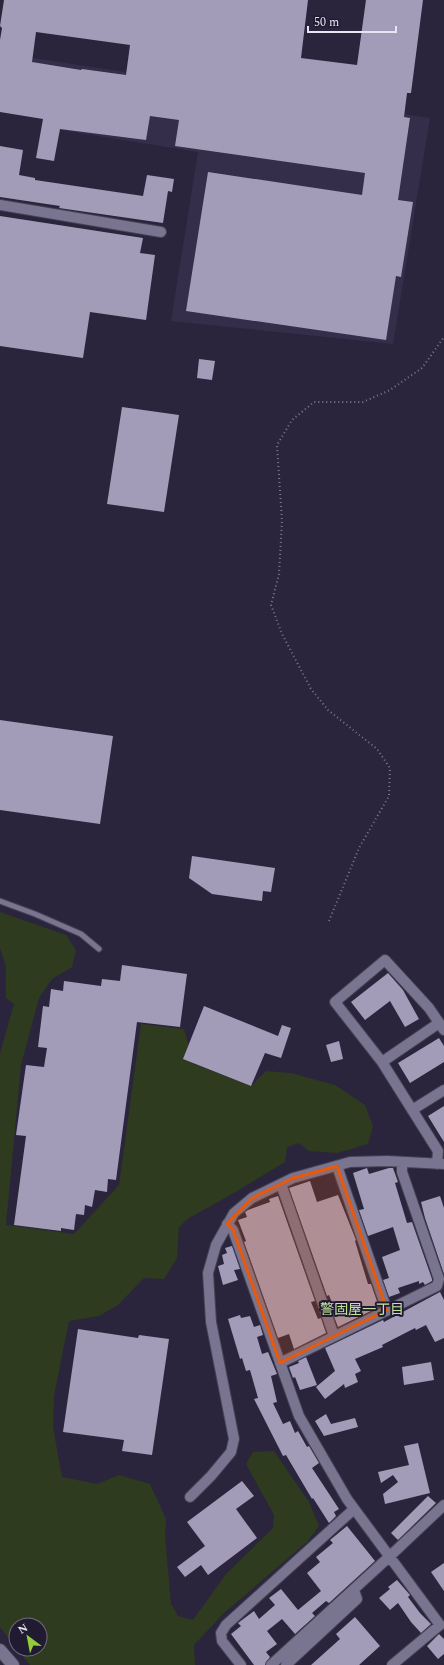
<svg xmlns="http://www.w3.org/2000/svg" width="444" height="1665" font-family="Spectral,'Noto Sans JP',serif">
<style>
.built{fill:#352e4a}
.green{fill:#2e3b1e}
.building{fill:#a29cb9;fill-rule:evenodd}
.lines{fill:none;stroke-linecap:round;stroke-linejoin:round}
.lane-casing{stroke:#464154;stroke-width:7}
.street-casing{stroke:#464154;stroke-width:12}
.secondary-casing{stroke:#464154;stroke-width:14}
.path{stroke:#7d798d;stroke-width:2;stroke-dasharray:1 3;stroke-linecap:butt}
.lane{stroke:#79748f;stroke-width:5}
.street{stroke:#79748f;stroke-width:10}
.secondary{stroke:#79748f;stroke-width:12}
.marked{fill:#e8590c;fill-opacity:0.2;stroke:#e8590c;stroke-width:3;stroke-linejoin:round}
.labels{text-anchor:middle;stroke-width:4;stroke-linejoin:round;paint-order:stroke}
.neighbourhood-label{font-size:14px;fill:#c2e49d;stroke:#211b32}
</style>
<rect width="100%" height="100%" fill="#2a253c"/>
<path class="built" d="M0 53 430 118 393 344 171 321 198 152 61 130 65 105Z"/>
<path class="green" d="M0 912 66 935 76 950 72 967 52 979 39 998 21 1065 6 1225 74 1234 119 1185 141 1024 184 1029 194 1064 251 1086 266 1071 291 1073 335 1085 365 1105 373 1126 368 1144 337 1153 309 1151 299 1143 287 1147 285 1162 227 1197 189 1218 179 1227 177 1258 164 1279 144 1278 118 1305 99 1316 69 1321 54 1396 53 1427 62 1477 97 1484 119 1475 150 1484 166 1519 165 1534 171 1604 178 1616 193 1620 226 1574 273 1528 274 1515 246 1464 253 1452 274 1451 309 1502 319 1526 307 1542 224 1613 194 1645 195 1665H30L17 1649H40V1625H16V1648L0 1627V1053L14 1004 6 998V967L0 948Z"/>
<path class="building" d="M4 0H308L301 58 357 65 366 0H423L411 93H407L404 117 410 118 398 200 413 202 401 277 396 276 386 340 186 311 208 172 362 195 365 173 175 146 179 120 150 116 146 140 60 129 54 161 36 158 43 119 0 112V40L2 28 0 26ZM36 32 130 45 126 75 82 69 81 70 32 62Z
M0 146 23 150 19 175 35 178V180L143 196 147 175 174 179 172 192 168 191 163 223 59 208 60 206 0 197Z
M0 216 143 238 140 253 155 255 146 320 90 312 83 358 0 346Z
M199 359 215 361 212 380 197 378Z
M122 407 179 415 164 512 107 504Z
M0 720 113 736 100 824 0 810Z
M192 856 275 868 271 892 263 891 262 901 212 894 189 878Z
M122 965 187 974 180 1027 137 1022 116 1180 108 1179 107 1192 95 1190 92 1207 85 1205 84 1215 76 1214 74 1230 61 1228V1231L14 1225 26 1136 16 1135 26 1065 44 1067 47 1048 38 1047 43 1006 49 1007 51 989 63 991 64 981 101 986 102 979 120 981Z
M388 973 403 990 419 1019 405 1027 390 1001 365 1020 351 1002Z
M204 1006 278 1036 282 1025 291 1028 281 1058 265 1053 251 1086 183 1059Z
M439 1038 444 1046V1062L410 1083 398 1063Z
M339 1041 343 1059 331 1062 326 1045Z
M444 1106V1142L428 1116Z
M367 1168 369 1174 389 1168H393L398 1182 395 1183 407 1223 412 1222 432 1279V1281L425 1285 423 1282 419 1284V1281L398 1288 400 1293 389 1297 383 1280 389 1278 382 1257 400 1250 393 1227 368 1236 359 1210 364 1209 353 1173Z
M310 1181 317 1202 338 1195 356 1240 355 1241 368 1284H371L379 1307 338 1327 333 1314 336 1313 329 1295 327 1296 289 1188Z
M278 1196 315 1301 311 1302 318 1319 321 1318 326 1333 294 1349 289 1334 278 1338 244 1242 246 1241 238 1220 247 1217 245 1212 248 1210 270 1202 269 1199Z
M440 1196 444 1208V1274L425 1218 421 1202Z
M232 1246 240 1269 234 1270 238 1280 223 1285 218 1266 224 1264 222 1255 227 1253 225 1248Z
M440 1292 444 1300V1338L435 1342 426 1325 416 1330 415 1328 382 1345 383 1347 355 1359 361 1371 355 1374 358 1382 345 1388 344 1384 325 1399 316 1387 335 1371 325 1348 383 1320 384 1322Z
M240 1315 241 1318 250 1316 254 1327 260 1325 263 1335 257 1337 262 1354 268 1352 277 1374 271 1376 277 1402 273 1403 283 1424 290 1421 295 1433 298 1431 307 1447 309 1446 319 1463 312 1468 339 1509 334 1512 336 1516 329 1523 313 1498 312 1499 286 1455 283 1456 254 1399 258 1398 250 1370 246 1371 242 1358 240 1359 228 1319Z
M78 1329 138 1338 139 1335 169 1339 152 1455 122 1451 124 1440 63 1432Z
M306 1357 317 1385 300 1390 295 1377 293 1378 289 1367 299 1363 298 1361Z
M431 1362 434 1380 404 1385 402 1367Z
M326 1414 331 1424 355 1418 358 1427 324 1436 315 1421Z
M418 1443 430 1493 385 1504 383 1494 398 1482 393 1475 381 1483 378 1472 409 1465 404 1446Z
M242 1481 254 1496 236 1509 257 1538 208 1575 201 1565 185 1577 177 1567 205 1546 187 1522Z
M428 1496 436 1503 398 1540 391 1533Z
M347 1526 375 1561 329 1603 326 1601 312 1613 315 1616 295 1634 282 1619 267 1631 277 1644 266 1652 270 1657 265 1665H254L231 1634 241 1626 238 1623 254 1611 259 1619 275 1605 269 1598 281 1589 298 1610 321 1591 307 1573 320 1562 316 1557 333 1543 330 1540Z
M444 1563V1591L431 1572Z
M397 1580 410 1595 408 1597 420 1613 431 1624 421 1633 411 1622 398 1603 390 1610 379 1598 390 1589 388 1587Z
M355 1617 380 1646 359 1665H311L340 1639 336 1634Z
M439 1634 444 1639V1654L438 1659 427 1646Z"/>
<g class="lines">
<g class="lane-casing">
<path id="lane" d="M0 901 35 914 81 934 99 949"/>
</g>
<g class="street-casing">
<path id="street" d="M0 205 161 232
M382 1062 439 1023
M412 1110 444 1090
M437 1164 438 1151 382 1062 335 1002 385 960 429 1008 444 1030
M337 1166 387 1310
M281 1184 334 1336
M227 1224 233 1230 299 1416 347 1499 440 1625 392 1665
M280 1363 437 1286 439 1279 402 1172V1162
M190 1497 211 1476 231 1452 234 1439 211 1322 208 1273 216 1245 234 1213 252 1198 293 1178 350 1162 387 1161 444 1164
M241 1665 222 1641 221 1633 226 1625 354 1509
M271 1665 389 1557 444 1505
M286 1665 357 1599 354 1590"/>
</g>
<g class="secondary-casing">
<path id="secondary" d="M0 1650 13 1665"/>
</g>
<path class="path" d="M329 921 359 848 389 796 390 768 377 749 328 710 311 689 282 634 271 605 279 574 282 521 277 445 292 420 314 402H363L390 390 422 368 444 337"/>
<use href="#lane" class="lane"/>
<use href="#street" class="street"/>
<use href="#secondary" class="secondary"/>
</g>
<path class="marked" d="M337 1166 387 1310 280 1363 233 1230 227 1224 252 1198 293 1178Z"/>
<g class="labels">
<g class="neighbourhood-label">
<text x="362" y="1314">警固屋一丁目</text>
</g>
</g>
<g transform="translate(28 1637) rotate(328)"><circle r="19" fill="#211b32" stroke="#706b7f"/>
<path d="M0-3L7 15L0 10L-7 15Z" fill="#93cc3d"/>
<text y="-6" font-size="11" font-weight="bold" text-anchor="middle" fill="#e7e4f3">N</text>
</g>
<path d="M308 26v6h88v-6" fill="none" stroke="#e7e4f3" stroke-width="2"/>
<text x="314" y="26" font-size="12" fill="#e7e4f3" stroke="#211b32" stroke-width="3" paint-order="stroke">50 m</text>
</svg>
